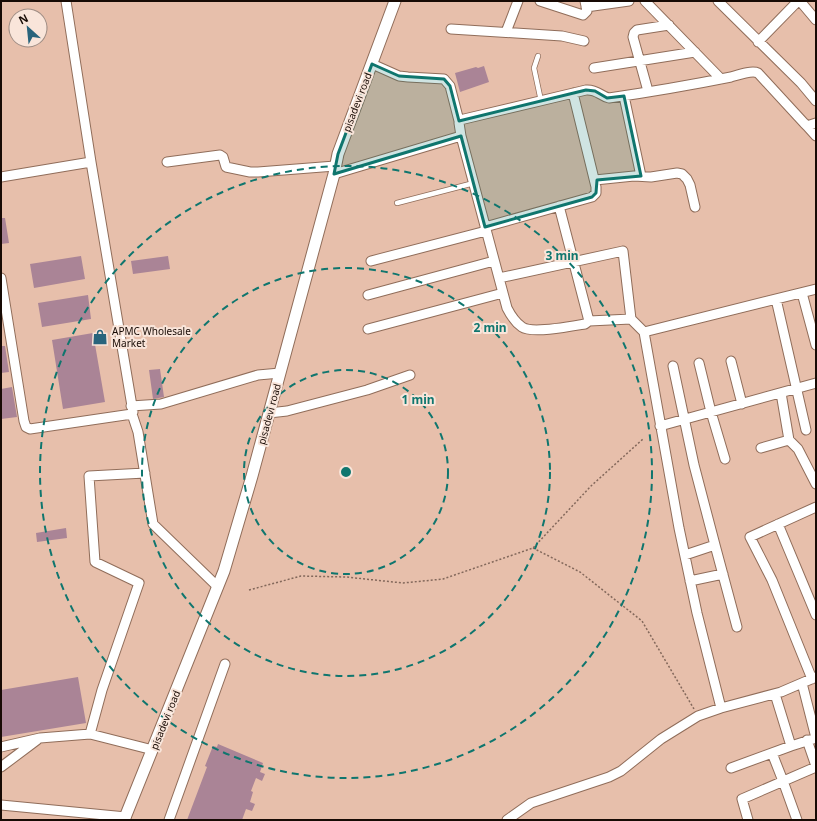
<svg xmlns="http://www.w3.org/2000/svg" width="817" height="821" font-family="'Noto Sans',sans-serif">
<style>
.building{fill:#aa8496}
.lines{fill:none;stroke-linecap:round;stroke-linejoin:round}
.service-casing{stroke:#906d5a;stroke-width:6}
.minor-casing{stroke:#906d5a;stroke-width:11}
.tertiary-casing{stroke:#906d5a;stroke-width:13}
.path{stroke:#83685b;stroke-width:1.5;stroke-dasharray:2 2;stroke-linecap:butt}
.service{stroke:#fff;stroke-width:4.5}
.minor{stroke:#fff;stroke-width:9}
.tertiary{stroke:#fff;stroke-width:11}
.marked{fill:#0f766e;fill-opacity:0.2;stroke:#0f766e;stroke-width:3;stroke-linejoin:round}
.ring{fill:none;stroke:#0f766e;stroke-width:2;stroke-dasharray:7 5}
.labels{text-anchor:middle;stroke-width:4;stroke-linejoin:round;paint-order:stroke}
.street-label{font-size:10px;fill:#170a04;stroke:#f9e5da}
.poi-label{font-size:10px;fill:#170a04;stroke:#f9e5da;text-anchor:start}
.centre{fill:#0f766e;stroke:#f9e5da;stroke-width:2}
.ring-label{font-size:12px;text-anchor:middle;font-weight:bold;fill:#0f766e;stroke:#f9e5da;stroke-width:4;stroke-linejoin:round;paint-order:stroke}
</style>
<rect width="100%" height="100%" fill="#e7bfab"/>
<path class="building" d="M484 66 489 82 460 92 455 73 476 67 478 68Z
M1 218H5L9 243 1 244Z
M81 256 85 279 34 288 30 264Z
M168 256 170 269 133 274 131 261Z
M88 295 91 319 42 327 38 303Z
M93 333 105 402 63 409 52 340Z
M1 346H5L9 372 1 373Z
M160 369 164 397 153 399 149 370Z
M12 387 17 417 1 419V389Z
M66 528 67 538 37 542 36 533Z
M78 677 86 723 1 737V690Z
M218 744 263 763 260 772 265 774 262 781 256 778 251 791 253 792 250 802 255 804 252 811 246 809 242 820H187L207 767 205 766 213 746 217 747Z"/>
<g class="lines">
<g class="service-casing">
<path id="service" d="M538 56 534 68 541 101
M397 203 474 183"/>
</g>
<g class="minor-casing">
<path id="minor" d="M540 1 583 15 587 11 585 1
M645 1 721 79
M718 1 801 83 816 101
M800 1 816 20
M586 7 629 1
M451 29 562 36 584 41
M506 32 518 1
M758 42 798 1
M372 64 399 76 408 77 444 79 450 86 459 121
M594 68 695 52
M648 91 633 37 634 33 637 30 669 25
M624 96 641 176
M807 126 816 136
M461 136 507 308C511 316 515 322 522 327 532 334 573 326 585 324L589 321 631 319 623 251 499 278
M167 162 220 155 223 157 226 167 250 172H258L335 166
M334 174 461 136 459 123 460 120 586 90C597 89 600 96 609 98 650 92 691 85 731 77 738 75 752 70 758 73L804 123 807 126 816 123
M1 177 91 162
M595 180 634 176 651 177 677 173 682 174 687 179 690 185 695 207
M559 206 589 321
M485 227 592 197 596 193V187L573 93
M371 261 486 231
M1 278 24 421 26 427 30 429 132 414 133 412 91 162 66 1
M802 293 816 345
M368 295 494 261
M776 299 806 430
M631 319 644 332 679 528 697 613 721 708
M368 329 503 293
M644 332 816 289
M731 361 742 404
M699 363 711 412 725 459
M673 366 694 465 715 545 685 555
M781 393 789 440 798 449 816 484
M131 406 161 404 258 375 280 373
M269 413 287 411 367 390 410 375
M132 414 138 432 153 524 218 587
M660 426 816 383
M761 448 789 440
M778 524 816 615
M715 545 737 627
M690 581 723 574
M812 679 772 580 750 537 816 507
M90 734 102 690 139 583 95 562 89 476 145 473
M807 740 816 766
M791 746 816 738 802 683
M1 747 40 738 90 734 153 750
M772 753 783 781 797 820
M1 767 37 740
M731 768 791 746 775 694
M1 805 126 817
M169 820 225 664
M507 820 531 803 609 777 621 771 661 739 698 716 721 708 781 692 816 677
M748 820 742 799 816 767"/>
</g>
<g class="tertiary-casing">
<path id="tertiary" d="M124 820 224 571 252 476 334 174 338 154 395 1"/>
</g>
<path class="path" d="M533 548 580 572 642 621 694 709
M249 590 301 576 346 577 403 583 443 579 533 548 591 486 643 439"/>
<use href="#service" class="service"/>
<use href="#minor" class="minor"/>
<use href="#tertiary" class="tertiary"/>
</g>
<path class="marked" d="M372 64 399 76 444 79 450 86 459 121 586 90 595 91 607 98 624 96 641 176 597 180 596 193 592 197 485 227 461 136 334 174 338 154Z"/>
<g class="ring">
<circle cx="346" cy="472" r="102"/>
<circle cx="346" cy="472" r="204"/>
<circle cx="346" cy="472" r="306"/>
</g>
<defs>
<g id="shop-bare" transform="scale(1.2)"><path d="M-5-2.5h2.3a2.7 3.5 0 0 1 5.4 0H5L5.5 6h-11ZM-1.5-2.5h3a1.5 2.3 0 0 0-3 0Z" fill="#29647c" stroke="#f9e5da" stroke-width="2.5" paint-order="stroke"/></g>
</defs>
<g fill-rule="evenodd">
<use href="#shop-bare" x="100" y="337"/>
</g>
<g class="labels">
<g class="street-label">
<text transform="translate(357 102) rotate(-69)" y="4">pisadevi road</text>
<text transform="translate(269 414) rotate(-75)" y="4">pisadevi road</text>
<text transform="translate(165 720) rotate(-68)" y="4">pisadevi road</text>
</g>
<g class="poi-label">
<text x="112" y="335">APMC Wholesale<tspan x="112" dy="12">Market</tspan></text>
</g>
</g>
<circle cx="346" cy="472" r="6" class="centre"/>
<g class="ring-label">
<text x="562" y="260">3 min</text>
<text x="490" y="332">2 min</text>
<text x="418" y="404">1 min</text>
</g>
<rect width="817" height="821" fill="none" stroke="#170a04" stroke-width="4"/>
<g transform="translate(28 28) rotate(333)"><circle r="19" fill="#f9e5da" stroke="#9f8d84"/>
<path d="M0-3L7 15L0 10L-7 15Z" fill="#29647c"/>
<text y="-6" font-size="11" font-weight="bold" text-anchor="middle" fill="#170a04">N</text>
</g>
</svg>
